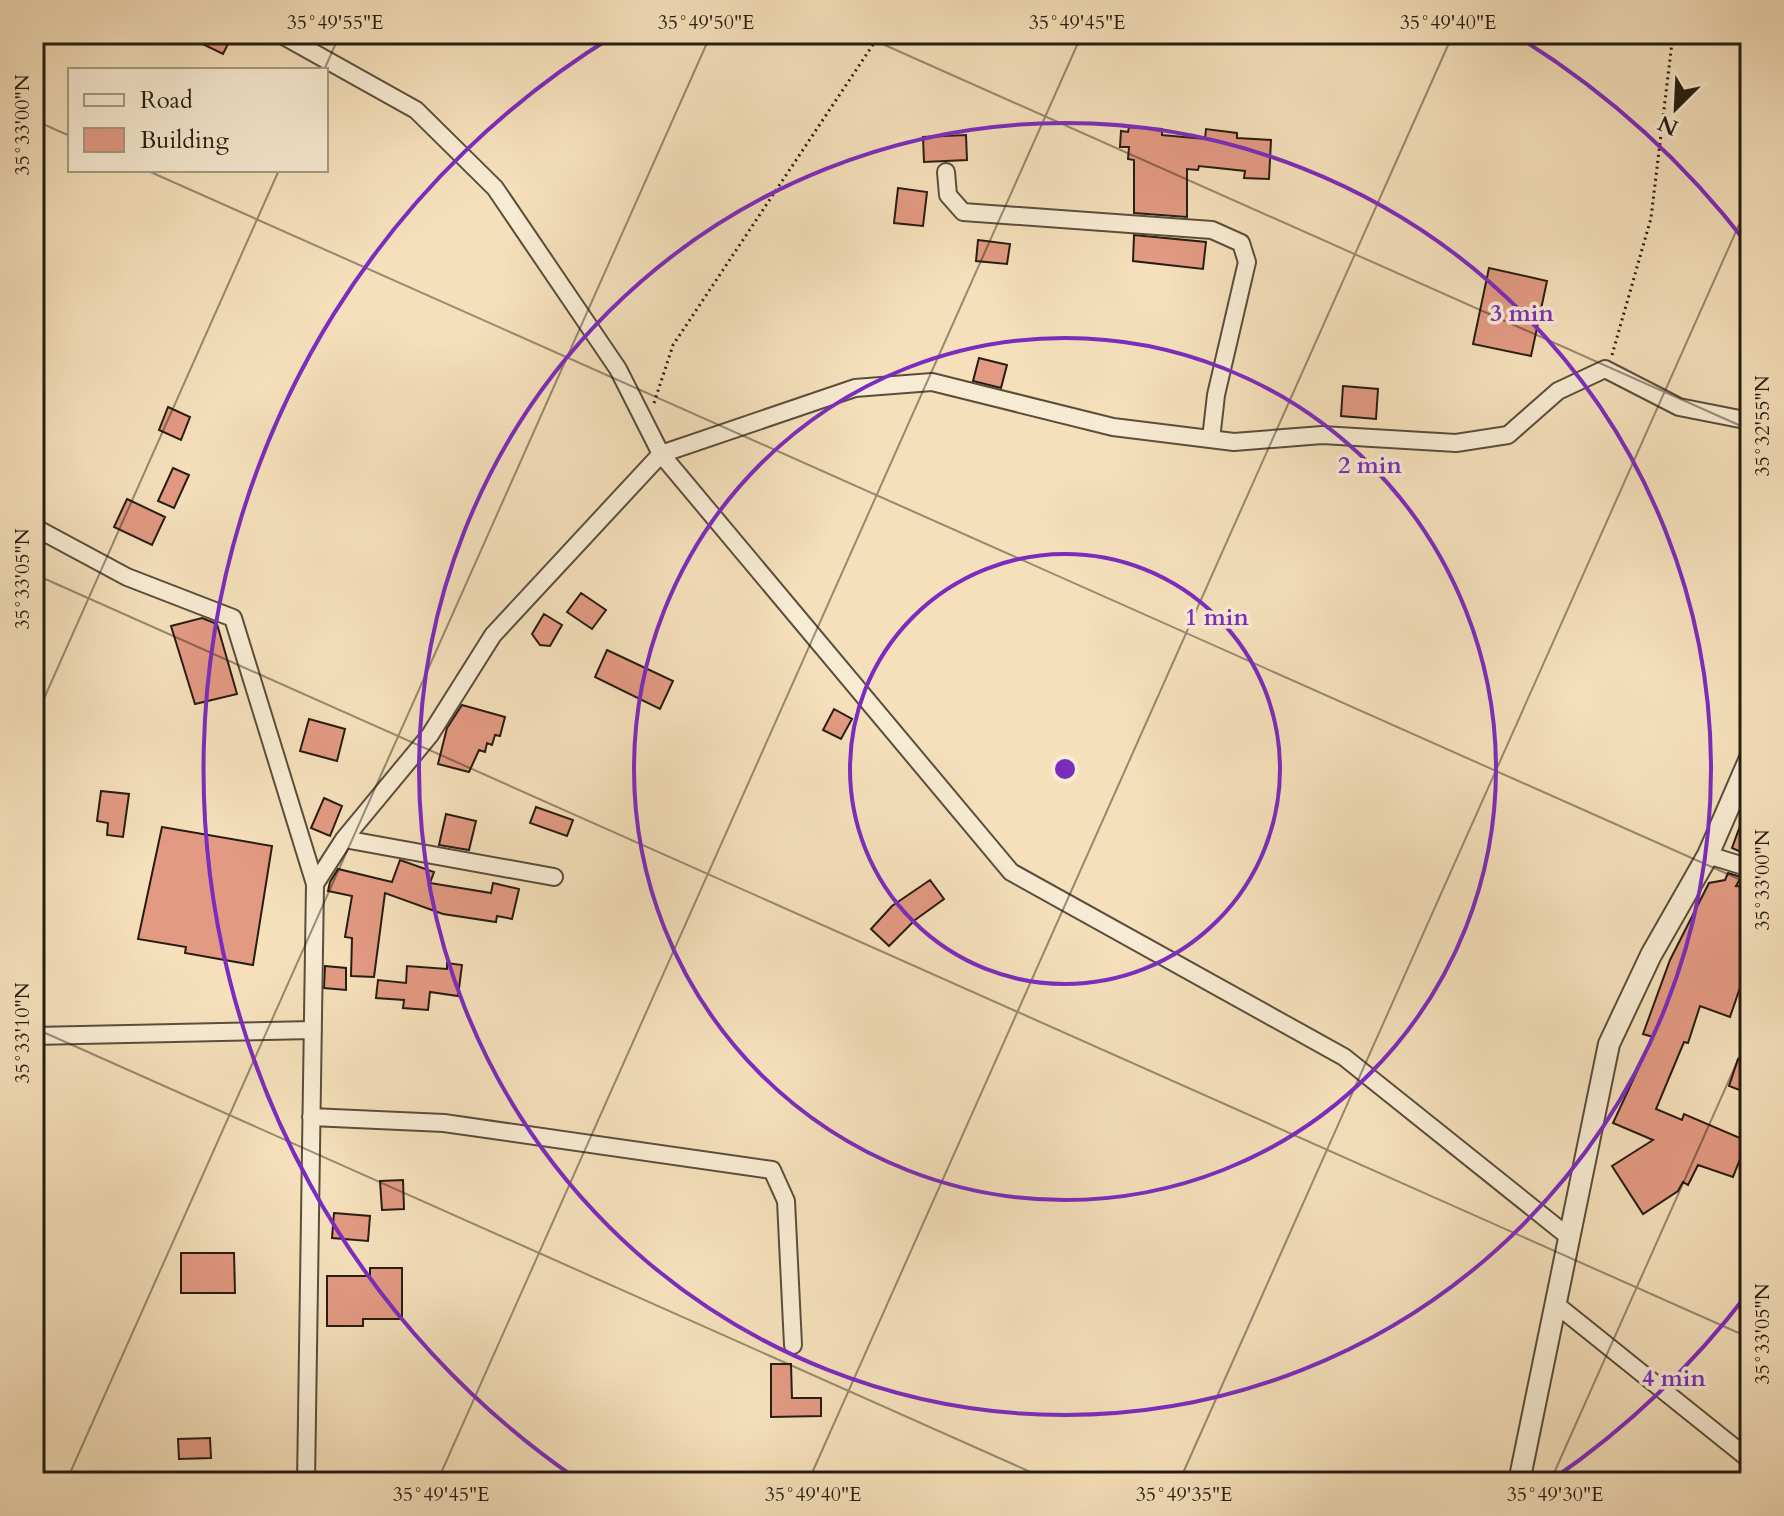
<svg xmlns="http://www.w3.org/2000/svg" width="1784" height="1516" font-family="Cardo,serif">
<style>
.building{fill:#e39a83;stroke:#261d12;stroke-width:2}
.lines{fill:none;stroke-linecap:round;stroke-linejoin:round}
.minor-casing{stroke:#5a4e3c;stroke-width:20}
.tertiary-casing{stroke:#5a4e3c;stroke-width:24}
.path{stroke:#261d12;stroke-width:3;stroke-dasharray:2 4;stroke-linecap:butt}
.minor{stroke:#f8ebd3;stroke-width:16}
.tertiary{stroke:#f8ebd3;stroke-width:20}
.ticks{fill:none;stroke:#261d12;stroke-width:2;stroke-opacity:0.45}
.ring{fill:none;stroke:#7b2cbf;stroke-width:4}
.centre{fill:#7b2cbf;stroke:#f8ebd3;stroke-width:4}
.ring-label{font-size:24px;text-anchor:middle;font-weight:bold;fill:#7b2cbf;stroke:#f8ebd3;stroke-width:7;stroke-linejoin:round;paint-order:stroke}
.neatline{fill:none;stroke:#261d12;stroke-width:3}
.ticks-label{font-size:20px;text-anchor:middle;fill:#261d12}
</style>
<rect width="100%" height="100%" fill="#f5e0bb"/>
<filter id="stains"><feTurbulence type="fractalNoise" baseFrequency=".0025" numOctaves="4"/><feColorMatrix values="0 0 0 0 .2 0 0 0 0 .09 0 0 0 0 .02 0 0 0 .5 -.17"/></filter>
<radialGradient id="worn" r=".72"><stop offset=".6" stop-color="#630" stop-opacity="0"/><stop offset="1" stop-color="#630" stop-opacity=".3"/></radialGradient>
<path class="building" d="M182 34H233L223 54Z
M1129 127 1162 129V135L1205 139 1206 129 1237 133V138L1271 140 1269 179 1244 178 1245 171 1199 166 1198 170 1187 169V217L1134 213V160L1128 159 1129 147H1120L1121 131 1128 132Z
M966 135 967 160 924 162 923 137Z
M898 188 927 192 923 226 894 223Z
M1134 235 1206 242 1203 269 1133 261Z
M978 240 1010 244 1007 264 976 261Z
M1489 268 1547 281 1531 356 1473 344Z
M979 358 1007 365 1001 388 973 381Z
M1343 386 1378 389 1376 419 1341 416Z
M168 407 190 417 181 440 159 430Z
M173 468 189 475 174 508 158 501Z
M127 499 165 517 152 545 114 527Z
M581 593 606 610 592 629 567 612Z
M544 614 562 625 550 646 540 645 532 634Z
M202 618 217 624 237 694 195 704 171 626Z
M607 650 673 681 660 709 595 677Z
M462 705 505 717 500 736 495 735 492 745 487 743 485 752 479 750 469 772 438 764 447 728Z
M834 709 852 719 841 739 823 730Z
M309 719 345 729 337 761 300 751Z
M101 791 129 794 123 837 107 835 108 823 97 821Z
M324 798 342 806 330 836 311 828Z
M1748 804H1750V856L1732 848Z
M536 807 573 820 567 836 530 823Z
M446 814 476 821 469 850 439 845Z
M162 827 272 846 253 965 185 953 186 947 138 939Z
M400 860 434 872 430 883 491 893 493 883 519 889 512 919 497 916 496 922 443 914 385 893 374 977 351 976 352 938 345 937 352 896 328 891 330 882 338 869 392 882Z
M1728 873 1741 877 1736 886 1750 887V977L1744 976 1730 1017 1700 1006 1688 1043 1684 1042 1656 1109 1682 1120 1684 1114 1747 1141 1733 1177 1698 1165 1688 1185 1683 1182 1678 1191 1643 1214 1612 1166 1653 1140 1613 1123 1653 1037 1643 1034 1670 960 1709 883 1725 880Z
M930 880 944 899 915 920 889 946 871 929 892 906Z
M447 963 462 965 458 996 430 992 428 1010 403 1008 404 1000 376 998 378 980 406 983 407 966 447 969Z
M325 966 346 968V990L324 988Z
M1738 1059 1750 1063V1094L1729 1086Z
M403 1180 404 1209 382 1210 380 1181Z
M334 1213 370 1216 368 1241 332 1238Z
M181 1253H234L235 1293H181Z
M370 1268H402V1319H363V1326H327V1276H370Z
M771 1364H791L792 1398H821V1416L771 1417Z
M210 1438 211 1458 179 1459 178 1439Z"/>
<g class="lines">
<g class="minor-casing">
<path id="minor" d="M280 34 416 110 495 188 618 369 661 454 1011 872 1344 1057 1569 1237
M946 172 948 195 963 212 1212 230 1241 243 1247 262 1216 395 1211 439
M34 527 127 577 233 618 315 884
M344 839 554 877
M1708 855 1750 868
M34 1036 313 1030
M311 1117 444 1123 772 1170 786 1201 793 1345
M1558 1306 1750 1460
M306 1482 315 884 344 839 430 735 493 635 661 454 855 388 932 382 1113 427 1234 442 1322 435 1456 443 1508 435 1558 391 1605 369 1679 407 1750 421"/>
</g>
<g class="tertiary-casing">
<path id="tertiary" d="M1519 1482 1609 1044 1651 955 1708 855 1750 758"/>
</g>
<path class="path" d="M1612 355 1651 218 1673 34
M654 403 673 345 880 34"/>
<use href="#minor" class="minor"/>
<use href="#tertiary" class="tertiary"/>
</g>
<path class="ticks" d="M860 34 1750 430M324 70 340 34M34 120 70 136M146 170 1750 884M34 574 1750 1338M34 721 279 170M34 1028 1053 1482M66 1482 711 34M437 1482 1082 34M808 1482 1453 34M1179 1482 1750 200M1550 1482 1750 1033"/>
<g class="ring">
<circle cx="1065" cy="769" r="215"/>
<circle cx="1065" cy="769" r="431"/>
<circle cx="1065" cy="769" r="646"/>
<path d="M1748 1293A861 861 0 0 1 1553 1479M577 1479A861 861 0 0 1 615 35M1515 35A861 861 0 0 1 1748 245"/>
</g>
<circle cx="1065" cy="769" r="12" class="centre"/>
<g class="ring-label">
<text x="1522" y="321">3 min</text>
<text x="1370" y="473">2 min</text>
<text x="1217" y="625">1 min</text>
<text x="1674" y="1386">4 min</text>
</g>
<rect width="1784" height="1516" fill="none" stroke="#f5e0bb" stroke-width="88"/>
<rect x="68" y="68" width="260" height="104" fill="#f8ebd3" stroke="#a49986" stroke-width="2"/>
<rect x="84" y="94" width="40" height="12" fill="#f8ebd3" stroke="#a49986" stroke-width="2"/>
<text x="140" y="108" font-size="24" fill="#261d12">Road</text>
<rect x="84" y="128" width="40" height="24" fill="#e39a83" stroke="#a49986" stroke-width="2"/>
<text x="140" y="148" font-size="24" fill="#261d12">Building</text>
<g transform="translate(1676 108) rotate(204)" stroke="#f8ebd3" stroke-width="6" paint-order="stroke">
<path d="M0-6L14 30L0 20L-14 30Z" fill="#261d12"/>
<text y="-12" font-size="22" font-weight="bold" text-anchor="middle" fill="#261d12">N</text>
</g>
<rect x="44" y="44" width="1696" height="1428" class="neatline"/>
<g class="ticks-label">
<text x="335" y="29">35°49'55"E</text>
<text x="706" y="29">35°49'50"E</text>
<text x="1077" y="29">35°49'45"E</text>
<text x="1448" y="29">35°49'40"E</text>
<text transform="translate(22 125) rotate(-90)" y="7">35°33'00"N</text>
<text transform="translate(1762 426) rotate(-90)" y="7">35°32'55"N</text>
<text transform="translate(22 579) rotate(-90)" y="7">35°33'05"N</text>
<text transform="translate(1762 880) rotate(-90)" y="7">35°33'00"N</text>
<text transform="translate(22 1033) rotate(-90)" y="7">35°33'10"N</text>
<text transform="translate(1762 1334) rotate(-90)" y="7">35°33'05"N</text>
<text x="441" y="1501">35°49'45"E</text>
<text x="813" y="1501">35°49'40"E</text>
<text x="1184" y="1501">35°49'35"E</text>
<text x="1555" y="1501">35°49'30"E</text>
</g>
<rect width="100%" height="100%" filter="url(#stains)"/>
<rect width="100%" height="100%" fill="url(#worn)"/>
</svg>
